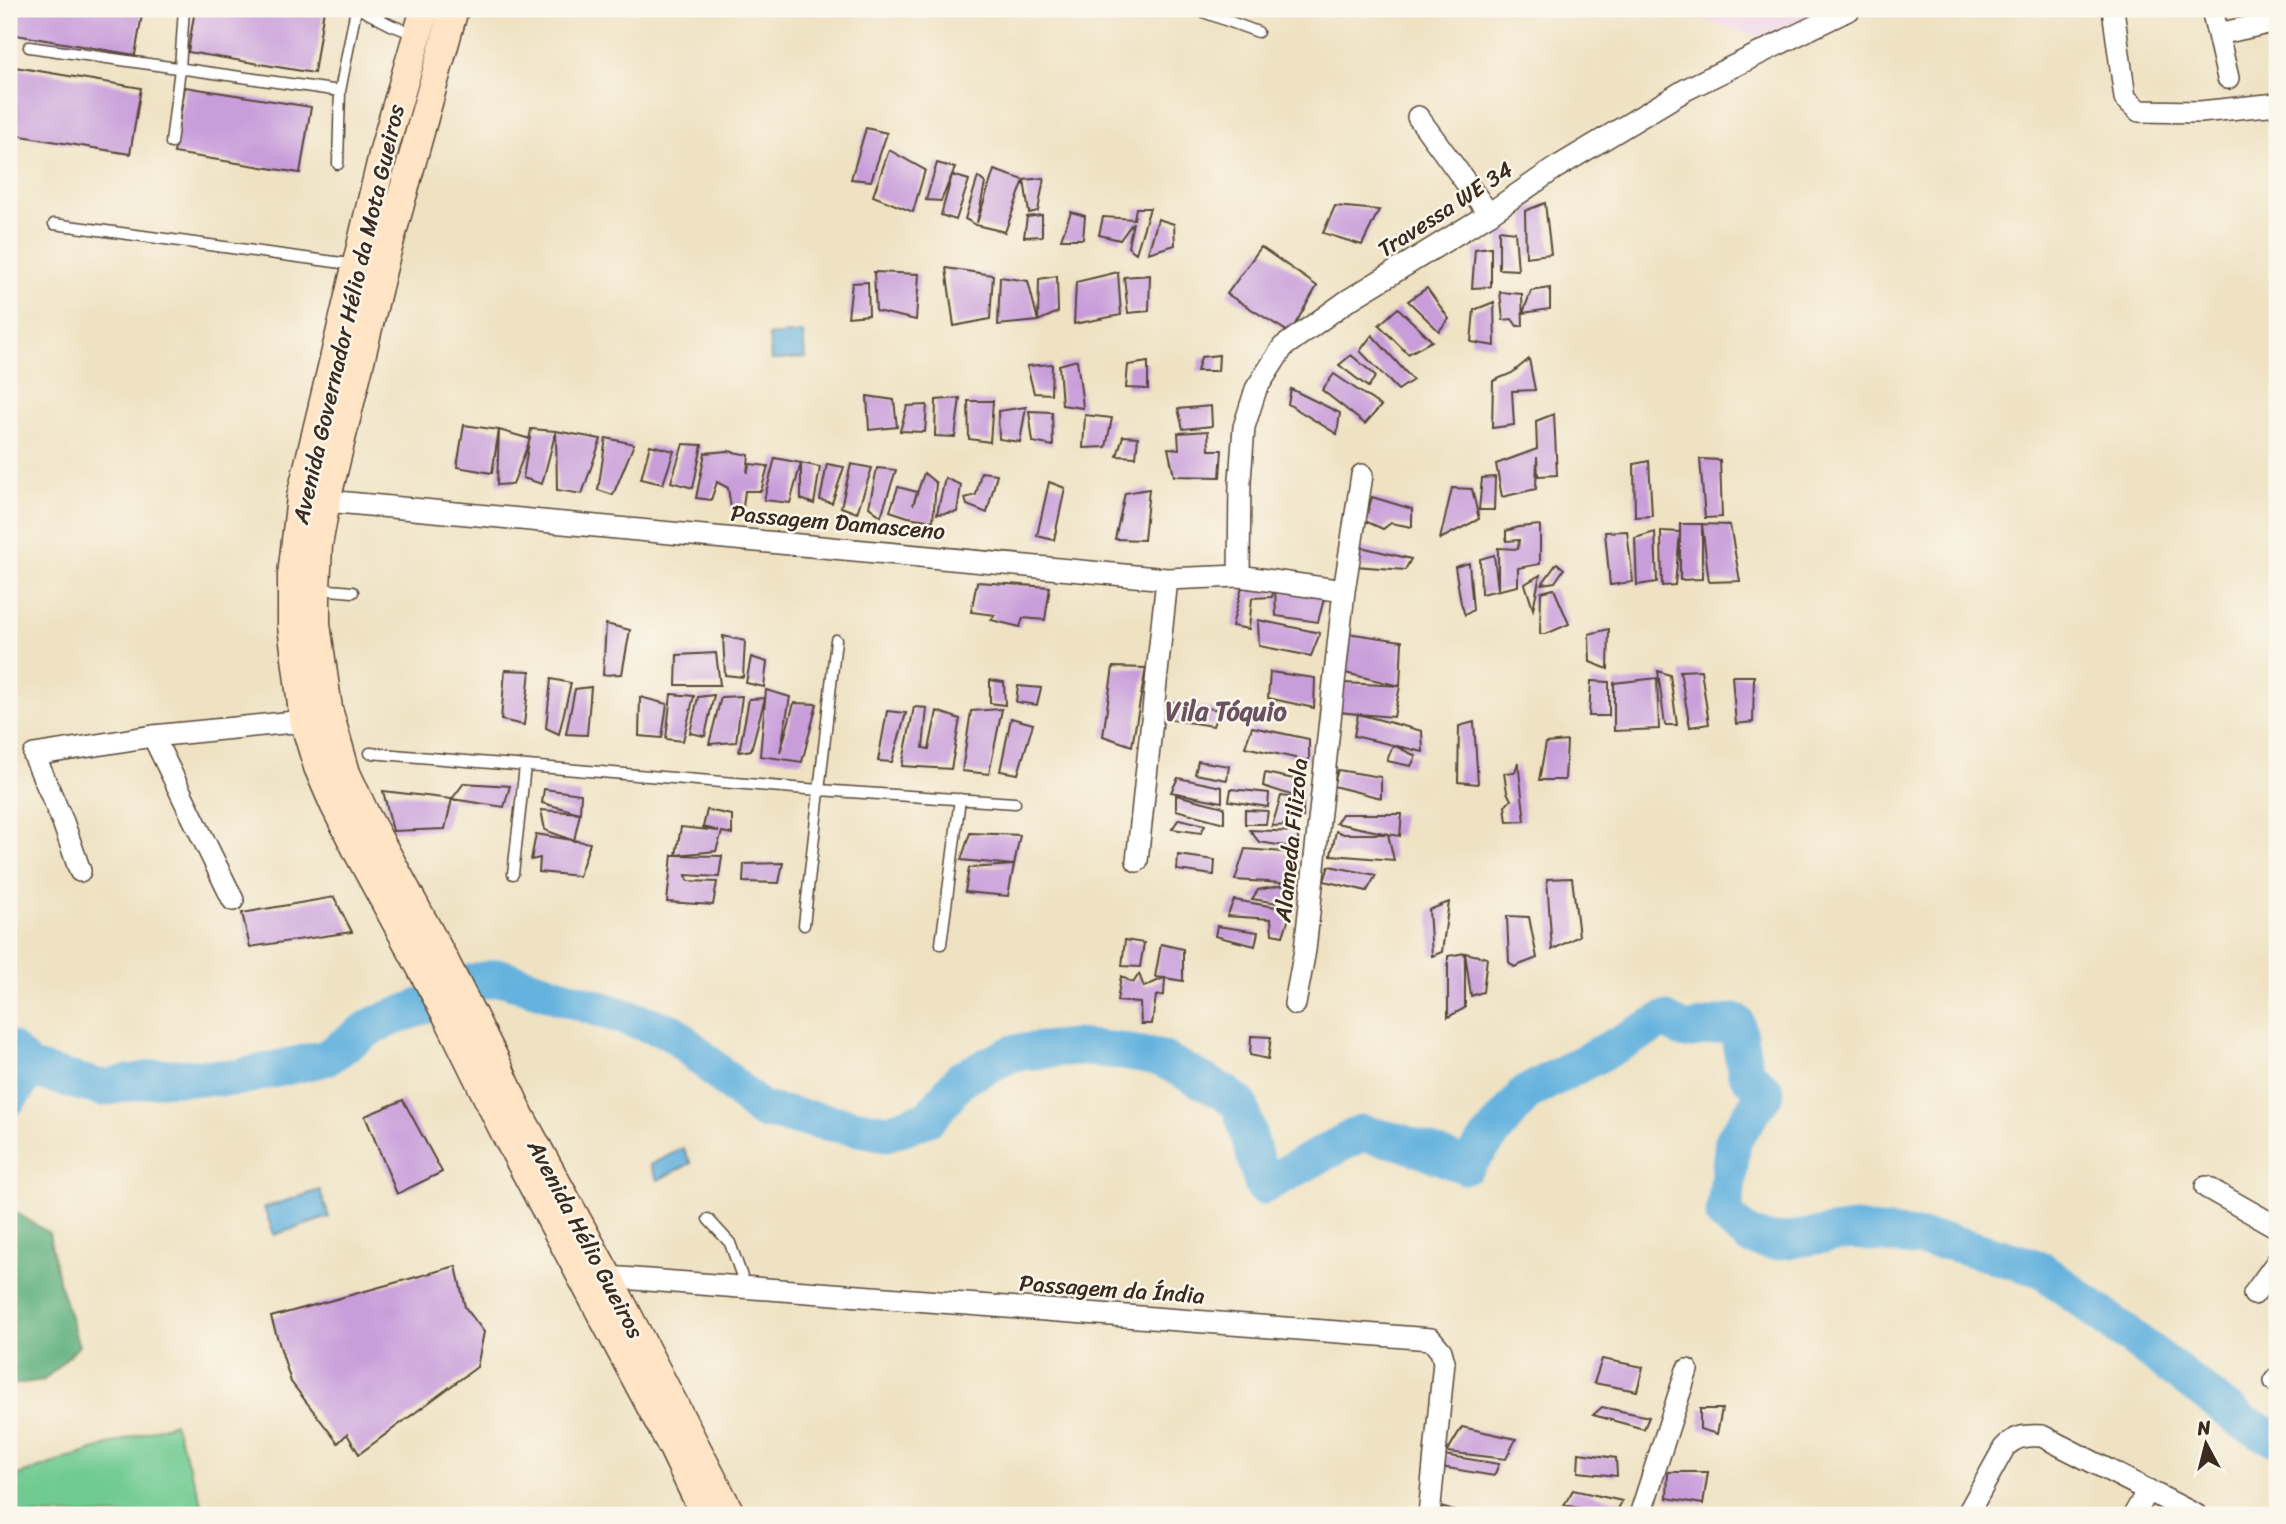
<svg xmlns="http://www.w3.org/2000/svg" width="2286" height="1524" font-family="Sriracha,sans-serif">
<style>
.built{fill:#eed0e8}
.green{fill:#70ca91;stroke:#567a58;stroke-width:2}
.forest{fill:#5cae7b;stroke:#4c6c4c;stroke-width:2}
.water{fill:#65b2de;stroke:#506e7e;stroke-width:2}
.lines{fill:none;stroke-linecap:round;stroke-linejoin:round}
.river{stroke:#65b2de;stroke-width:37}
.building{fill:#c89dda}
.service-casing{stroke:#564637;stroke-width:13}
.minor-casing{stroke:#564637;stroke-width:24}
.secondary-casing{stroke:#564637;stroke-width:31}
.service{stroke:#fff;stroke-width:10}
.minor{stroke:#fff;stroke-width:21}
.secondary{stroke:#ffe4c6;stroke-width:28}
.labels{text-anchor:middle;stroke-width:5;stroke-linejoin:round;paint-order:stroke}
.street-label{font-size:23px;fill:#3b2a1e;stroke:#fbf7ec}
.quarter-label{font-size:26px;font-weight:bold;fill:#6c5260;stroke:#fbf7ec}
</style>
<rect width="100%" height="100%" fill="#fbf7ec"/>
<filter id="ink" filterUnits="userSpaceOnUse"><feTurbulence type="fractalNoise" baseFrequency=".0143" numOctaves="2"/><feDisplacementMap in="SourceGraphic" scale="14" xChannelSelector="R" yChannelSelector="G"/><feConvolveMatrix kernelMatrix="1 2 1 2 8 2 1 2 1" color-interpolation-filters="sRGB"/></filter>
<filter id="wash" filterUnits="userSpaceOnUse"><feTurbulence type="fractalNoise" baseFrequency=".00686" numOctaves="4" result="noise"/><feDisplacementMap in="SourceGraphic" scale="28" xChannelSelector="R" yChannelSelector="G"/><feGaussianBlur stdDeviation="1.57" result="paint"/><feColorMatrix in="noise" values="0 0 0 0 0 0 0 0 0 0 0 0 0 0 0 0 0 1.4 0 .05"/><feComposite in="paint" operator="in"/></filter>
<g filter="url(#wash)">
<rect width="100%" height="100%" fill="#efe2c3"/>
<path class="built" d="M1671 9H1794L1816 13 1762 38Z"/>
<path class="green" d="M174 1423 206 1515H9V1478Z"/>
<path class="forest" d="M9 1208 49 1233 58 1279 79 1346 44 1380 9 1385Z"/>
<path class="water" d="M803 333 805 358 771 360 769 336Z
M683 1148 691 1163 658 1180 650 1165Z
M320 1190 329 1217 274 1235 264 1208Z"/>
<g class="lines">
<path class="river" d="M9 1049 30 1069 9 1098
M30 1069 102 1088 163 1077 236 1078 326 1058 374 1025 426 1005 464 984 500 977 672 1032 761 1110 886 1133 929 1118 961 1079 1013 1053 1074 1047 1119 1051 1162 1059 1225 1093 1240 1105 1263 1186 1361 1133 1401 1142 1466 1166 1526 1093 1664 1020 1686 1031 1736 1022 1746 1073 1766 1092 1733 1140 1724 1215 1750 1237 1774 1242 1853 1231 1949 1242 2041 1269 2243 1422 2277 1439"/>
</g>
<g id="blocks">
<path class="building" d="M14 9H143L135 55 10 34Z
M195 9H324L314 73 188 52Z
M15 67 141 88 130 154 9 134V107Z
M185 87 311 107 300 173 174 153Z
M866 128 887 133 871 181 851 179Z
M889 150 925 170 913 212 873 196Z
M937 163 955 168 941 201 926 200Z
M994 170 1024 180 1005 232 976 225 965 219 978 177 985 183 977 223Z
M952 175 969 180 956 220 941 215Z
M1044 178 1038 211 1029 213 1024 180Z
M1545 203 1551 254 1526 257 1525 211Z
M1335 206 1379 210 1362 245 1323 233Z
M1136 208H1150L1136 253 1128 247 1133 222 1120 240 1099 235 1103 217 1134 219Z
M1071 212 1085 216 1083 239H1061Z
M1042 215V236L1024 237 1027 217Z
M1158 219 1174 224 1175 245 1148 253Z
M1499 230 1515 232 1518 270 1499 269Z
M1261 247 1317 286 1290 333 1227 294Z
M1491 247V287L1472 288 1475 249Z
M946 268 993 275 990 319 954 326Z
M874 272 919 274 916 320 876 311Z
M1118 272 1121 315 1074 324 1076 282Z
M1150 275 1149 311 1128 313 1124 277Z
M1057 276 1058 312 1038 321 1039 279Z
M1000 277 1028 281 1038 321 998 325Z
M868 282 869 315 848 317 852 283Z
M1427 288 1449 319 1439 331 1408 301Z
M1550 288V309L1523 313 1531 291Z
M1500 292 1522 294 1523 326H1517L1512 319 1503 320Z
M1494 302 1495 346 1471 342 1474 310Z
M1398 308 1432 341 1408 354 1379 325Z
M1372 335 1413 380 1398 390 1360 351Z
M1219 355 1218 371H1197L1201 357Z
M1351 355 1376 376 1368 387 1339 365Z
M1529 359 1535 390 1512 391 1514 425 1492 428 1493 381 1512 373Z
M1077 360 1082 398 1083 408 1062 405 1059 365Z
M1148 362V389L1126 388 1128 365Z
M1052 364 1051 394 1034 393 1027 366Z
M1334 374 1381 406 1365 424 1322 390Z
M1291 389 1340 413 1337 434 1288 404Z
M867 396 894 400 897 427 869 430Z
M960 398 955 437 935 436 936 400Z
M968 401H993L990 442 969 439Z
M927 405 925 432 900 431 907 406Z
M1211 406 1212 426 1183 429 1178 409Z
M1026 407 1020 442 999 439 998 411Z
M1029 411 1052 412 1053 446 1033 442Z
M1554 414 1557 475 1538 476 1537 457 1536 489 1502 497 1496 464 1537 449 1536 421Z
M1085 415 1112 418 1106 447 1083 448Z
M464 425 499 430 492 473 457 467Z
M531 429 556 431 601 439 582 494 557 490 556 431 542 484 523 478Z
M499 430 530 439 513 484 497 485Z
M1208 431 1209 450H1222L1220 477 1174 476 1168 448 1179 449 1178 433Z
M1123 436 1138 437 1136 457 1117 456Z
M606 438 634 444 613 495 598 490Z
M683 444 702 445 693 488 671 482Z
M650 445 674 451 663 484 641 479Z
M728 451 749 455 747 473 750 464 768 466 761 491H745L743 507 731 508 728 488 717 482 711 500 696 498 705 453Z
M775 458 801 463 790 503 764 500Z
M1700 459 1720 460 1722 517 1705 518Z
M1649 461 1652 516 1635 517 1634 464Z
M801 463 820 467 814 504 801 499Z
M827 464 844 467 832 503 820 500Z
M851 464 872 468 857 513 841 507Z
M877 468 896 470 881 516 869 507Z
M981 472 997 474 987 513 967 505 965 498 976 495Z
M924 473 936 483 933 521 908 517 890 511 898 487 917 492 913 505Z
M1495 477 1494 510H1479L1482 478Z
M945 478 961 485 957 512 937 514Z
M1049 482 1065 488 1054 540 1037 536Z
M1452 488 1472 489 1479 519 1440 539Z
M1149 489 1144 540 1115 539 1125 493Z
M1372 497 1412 509V527L1391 523 1383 529 1365 521Z
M1680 524H1702V579L1680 580Z
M1702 524 1730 525 1740 581 1709 582Z
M1540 525V564L1518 568V586L1481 594 1480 559 1494 555 1498 589V548L1518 549 1519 540 1506 541V531L1519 527Z
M1627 531 1633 582 1610 585 1605 532Z
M1661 531 1680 532 1675 585 1662 586Z
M1655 532 1657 582 1637 585 1635 538Z
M1361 547 1411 559 1405 570 1356 566Z
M1469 563 1473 610 1465 615 1461 603 1455 567Z
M1557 563 1564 569 1555 582 1542 584Z
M1540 575 1533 609 1525 584Z
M1250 579 1275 585 1272 597 1252 598 1249 629 1232 626 1242 587 1251 589Z
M977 582 1050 587 1045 620 1023 618 1020 627 991 620 995 615 971 612Z
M1275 585 1325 595 1318 622 1276 616Z
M1554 589 1569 624 1546 634H1540L1541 592Z
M1258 620 1320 633 1311 656 1259 646Z
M606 624 630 630 622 674 603 675Z
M1609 629 1608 669 1590 662 1589 634Z
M1347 633 1402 641 1400 686 1341 672Z
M723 636 745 641 743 677 725 675Z
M716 653 720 685H676L677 655Z
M751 657 767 662 764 687 746 683Z
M1113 667 1146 668 1132 746 1103 736Z
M505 670 530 671 524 725 501 720Z
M1701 670 1709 724 1690 727 1680 671Z
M1658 671 1670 675 1677 725H1665Z
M1270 672 1315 678 1314 708 1268 698Z
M1732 676H1754L1753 722 1736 724Z
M1657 678 1659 729 1614 731V683Z
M551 679 571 683 559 734 546 728Z
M990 680 1004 682 1005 705 990 703Z
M1591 681 1609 682V716H1589Z
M1344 683 1400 686 1394 717 1358 714 1422 731 1423 752 1354 736 1358 714 1339 712Z
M1018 686 1041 688 1037 705 1016 702Z
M591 687 587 735 566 734 575 689Z
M766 690 790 697 780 753 794 703 817 704 802 762 760 756Z
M671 694 694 696 683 741 666 739Z
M714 695 705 736 690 733 698 697Z
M742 696 736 742 709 744 721 697Z
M640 697 667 704 662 738 639 736Z
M765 698 751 750 739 752 749 699Z
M1172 702 1219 710 1213 726 1172 720Z
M914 707 927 708 923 748 929 749 937 711 960 719 951 769 902 766Z
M1002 709 989 774 962 771 971 711Z
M887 711 906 713 892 762 878 761Z
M1011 718 1033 724 1018 774 1000 771Z
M1474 722 1478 784 1458 782 1459 726Z
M1252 727 1309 739V761L1245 747Z
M1567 741 1565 780H1539L1546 743Z
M1393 745 1416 756 1411 766 1387 761Z
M1198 761 1229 766 1227 780 1195 774Z
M1518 762 1525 821 1507 822 1505 806 1511 800 1507 792 1504 773 1515 772Z
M1338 770 1381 777V798L1333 786Z
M1265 773 1304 781 1303 799 1263 786Z
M1178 778 1222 787V802L1171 792Z
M464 783 510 786 504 807 452 799Z
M544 789 581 794 580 813 542 803Z
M1231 789 1269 793 1268 807 1229 801Z
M383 791 452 799 445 829 393 831Z
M1176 795 1224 807V823L1176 810Z
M1281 796 1303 799V817L1292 812 1293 825 1272 826Z
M541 810 580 813 574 841 545 830Z
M707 810 732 815V834L722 832 716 851 676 855 722 856 719 877 686 875 688 881 717 882 713 905 667 902 672 855H676L681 827 719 831 703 827Z
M1245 810 1268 811 1266 824H1245Z
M1342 814H1402L1400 836 1388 834 1394 860 1331 855 1336 831 1344 834H1388L1336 823Z
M1179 819 1205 825 1201 833 1172 829Z
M1250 830 1298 832V848L1259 842Z
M970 833 1020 835 1014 865 961 860Z
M536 834 590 843 579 876 539 872 540 858 531 860Z
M1245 849 1295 853 1299 884 1235 880Z
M1178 855 1215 860 1214 875 1177 870Z
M783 863 779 883 743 882 744 864Z
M1014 865 1008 896 965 892 969 868Z
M1329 866 1376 875 1367 891 1324 881Z
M1572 878 1579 936 1552 950 1547 879Z
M1295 883 1291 905 1252 899 1258 890Z
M334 897 352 932 250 947 242 913Z
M1234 900 1287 909 1288 921 1283 936 1272 934 1271 919 1227 916Z
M1449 902 1442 952 1432 956 1429 910Z
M1507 916 1529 917 1537 958 1514 967 1509 962Z
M1217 926 1258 932 1255 946 1215 936Z
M1125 940 1144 943 1140 967 1122 966Z
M1161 944 1183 949V981L1165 978 1164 995 1156 996 1152 1024H1141L1140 1003 1117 1001 1121 976 1133 983 1139 974 1144 987 1164 978 1155 977Z
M1465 953 1487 958 1483 992 1471 996Z
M1465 953V1008L1448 1017V956Z
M1251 1036 1271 1037 1268 1059 1250 1055Z
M403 1100 442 1172 397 1194 365 1116Z
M456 1266 465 1307 484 1332 477 1367 359 1454 347 1434 338 1443 291 1382 271 1317Z
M1602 1359 1643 1367 1637 1391 1594 1383Z
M1602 1407 1649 1417 1644 1429 1593 1415Z
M1700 1409H1722L1717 1434 1700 1429Z
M1462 1427 1516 1439 1506 1459 1447 1452Z
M1579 1453 1616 1458 1617 1476 1578 1472Z
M1443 1455 1499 1464 1494 1476 1441 1467Z
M1668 1472H1708L1703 1504 1667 1498Z
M1573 1490 1622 1501 1615 1515 1564 1505Z
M1441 1507 1467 1515H1439Z"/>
</g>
</g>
<g filter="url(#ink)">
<use href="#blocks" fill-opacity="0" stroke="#564637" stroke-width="2"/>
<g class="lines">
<g class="service-casing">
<path id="service" d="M360 9 391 25 417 35
M1195 9 1258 32
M29 47 340 91
M171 143 180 68 184 9
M338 164 340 91 356 9
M54 224 357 265
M318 589 353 592
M370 753 819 790 1015 803
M513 874 525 766
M804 925 836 640
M941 944 960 799
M708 1219 730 1243 746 1288"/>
</g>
<g class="minor-casing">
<path id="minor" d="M2113 9 2125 98 2139 111 2200 112 2277 104
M2212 9 2228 78
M2218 34 2277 21
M1418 117 1489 214
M326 501 1167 579 1239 576 1344 591
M1239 576 1240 480 1244 427 1256 389 1283 347 1347 301 1489 214 1554 169 1687 89 1850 9
M153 736 233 900
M1137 861 1167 579
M80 871 63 822 34 755 153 736 304 721
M1295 1004 1305 950 1344 591 1362 475
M2206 1187 2277 1227
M608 1277 1431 1339 1441 1351 1444 1362 1429 1515
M2254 1294 2277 1262
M2275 1381 2277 1378
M1640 1515 1687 1370
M1967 1515 2004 1448C2015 1436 2026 1435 2042 1436L2196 1515
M2134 1515 2148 1490"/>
</g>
<g class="secondary-casing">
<path id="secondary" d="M425 9 385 146 301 497 292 575V626L304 721 318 767 334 804 359 854 449 1019 506 1135 674 1450 705 1515
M454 9 385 258 326 501 318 545 316 589V624L328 709 346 773 366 816 445 962 495 1060 520 1116 608 1277 731 1515"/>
</g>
<use href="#service" class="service"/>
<use href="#minor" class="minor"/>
<use href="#secondary" class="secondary"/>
</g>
</g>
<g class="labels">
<g class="street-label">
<text transform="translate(1445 209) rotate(-33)" y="8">Travessa WE 34</text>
<text transform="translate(348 314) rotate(-77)" y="8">Avenida Governador Hélio da Mota Gueiros</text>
<text transform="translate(838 522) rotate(5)" y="8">Passagem Damasceno</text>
<text transform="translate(1291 840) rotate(-84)" y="8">Alameda Filizola</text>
<text transform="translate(586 1239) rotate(62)" y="8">Avenida Hélio Gueiros</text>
<text transform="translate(1112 1289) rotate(4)" y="8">Passagem da Índia</text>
</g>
<g class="quarter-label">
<text x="1226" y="720">Vila Tóquio</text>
</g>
</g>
<rect width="2286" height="1524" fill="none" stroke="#fbf7ec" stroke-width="35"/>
<g transform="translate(2206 1444) rotate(353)" stroke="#fbf7ec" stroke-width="5" paint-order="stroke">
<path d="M0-5L12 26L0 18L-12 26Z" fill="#3b2a1e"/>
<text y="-10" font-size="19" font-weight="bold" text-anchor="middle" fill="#3b2a1e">N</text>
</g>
</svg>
